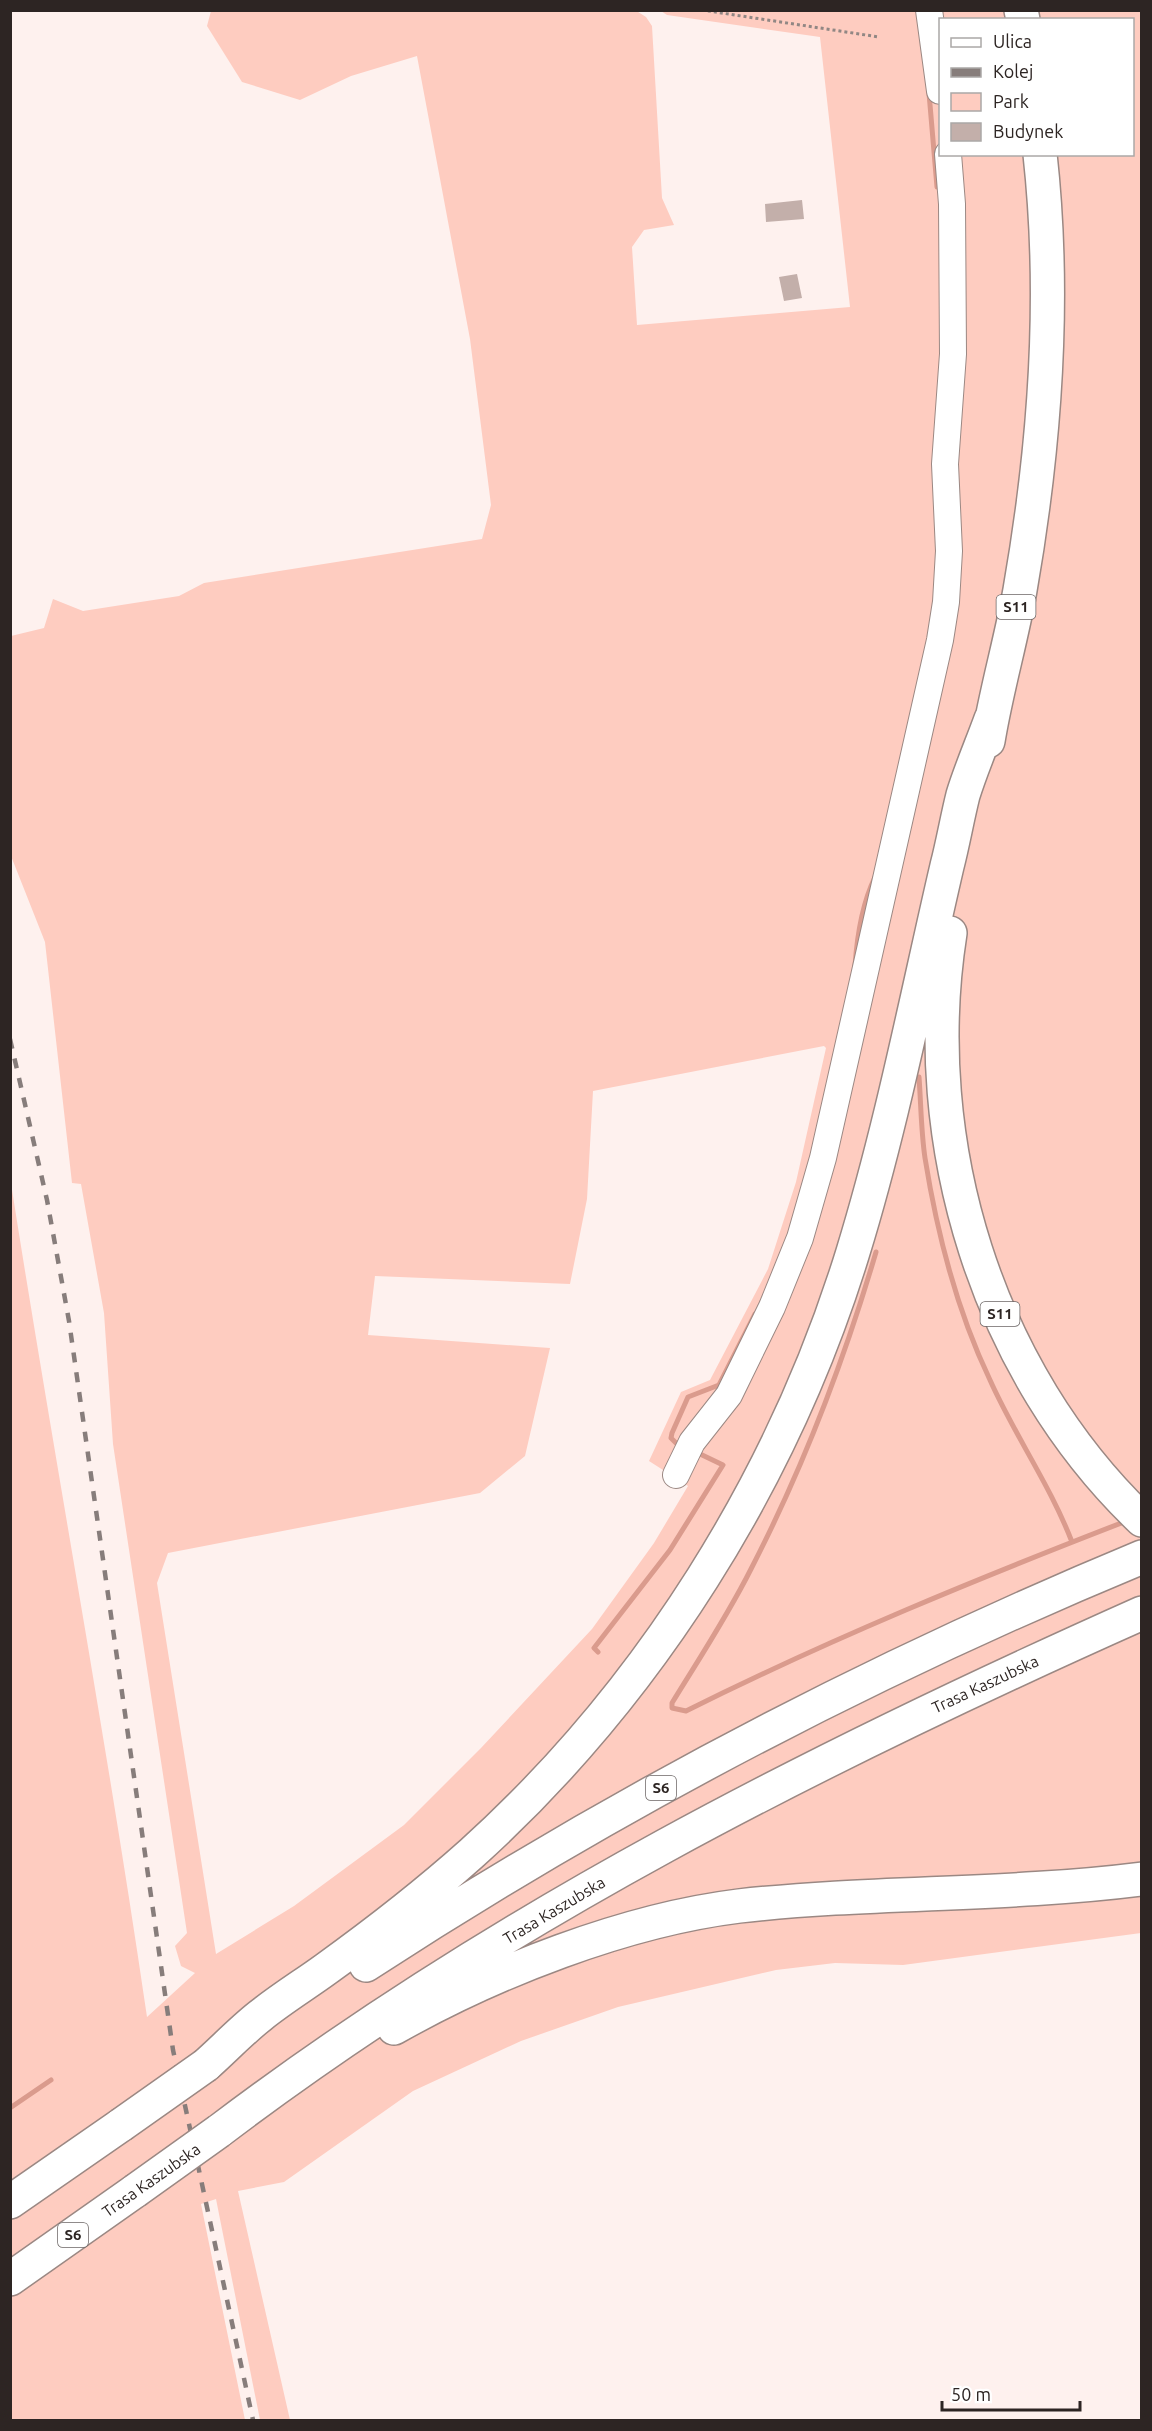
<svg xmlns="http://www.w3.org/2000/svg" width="1152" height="2431" font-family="Ubuntu,sans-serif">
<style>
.green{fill:#feccc0;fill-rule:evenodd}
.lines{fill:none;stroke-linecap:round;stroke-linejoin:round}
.stream{stroke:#da9b8d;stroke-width:5}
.building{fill:#c3afaa}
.minor-casing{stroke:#9b8883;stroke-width:28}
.highway-casing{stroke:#9b8883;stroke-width:36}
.path{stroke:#918784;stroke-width:3;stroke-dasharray:3 3;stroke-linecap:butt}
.minor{stroke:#fff;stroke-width:26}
.highway{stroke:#fff;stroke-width:33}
.rail{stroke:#877d7b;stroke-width:4.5;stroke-dasharray:10 10;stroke-linecap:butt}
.highway-bridge-casing{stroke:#9b8883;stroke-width:36;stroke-linecap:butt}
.highway-bridge{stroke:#fff;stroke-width:33}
.labels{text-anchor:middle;stroke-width:5;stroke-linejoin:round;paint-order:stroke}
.shield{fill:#fff;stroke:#6c6665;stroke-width:1.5}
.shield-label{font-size:15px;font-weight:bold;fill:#2d2523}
.street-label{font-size:16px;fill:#2d2523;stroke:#fff}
</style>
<rect width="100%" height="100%" fill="#fef1ee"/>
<path class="green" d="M635 10 646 17 652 26 662 198 674 225 644 230 632 247 637 325 850 307 820 37 667 15 661 11H1141V1933L903 1965 835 1963 776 1970 618 2007 521 2041 413 2091 284 2182 238 2191 290 2420H260L216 2199 201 2204 245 2420H11L10 1177C54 1458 106 1736 147 2017L195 1973 181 1966 175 1946 187 1933 113 1444 104 1313 81 1184 72 1183 45 942 11 856V636L44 628 53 599 83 611 179 596 204 583 482 539 491 505 470 339 417 56 351 76 300 100 242 82 207 26 211 11ZM940 20H1132V154H940ZM824 1046 826 1048 796 1182 768 1269 710 1380 681 1392 649 1461 688 1486 654 1543 592 1629 481 1748 404 1825 294 1906 216 1954 157 1583 168 1553 480 1493 525 1456 550 1348 368 1335 375 1276 570 1284 587 1199 593 1091Z"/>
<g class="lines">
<path class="stream" d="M929 93 937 187
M855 966C857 936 862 904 875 877
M919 1077C921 1104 921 1131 925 1158 937 1233 957 1311 990 1380 1015 1436 1050 1485 1072 1542
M876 1252C844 1361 803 1468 751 1569 728 1615 699 1659 672 1703V1708L686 1711C830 1639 979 1578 1129 1520
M676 1443 671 1438 672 1433 688 1397 719 1385 755 1314
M598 1652 594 1648 670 1550 723 1465 698 1453
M10 2108 51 2080"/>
</g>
<path class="building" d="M802 200 804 219 766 222 765 204Z
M797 274 802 298 784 301 779 277Z"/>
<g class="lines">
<g class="minor-casing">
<path id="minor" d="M929 10 940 91
M676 1475 692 1442 729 1395 772 1307 800 1238 823 1158 940 640 946 602 949 551 945 464 953 354 952 204 948 154"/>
</g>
<g class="highway-casing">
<path id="highway" d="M1021 10 1023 20
M988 741C996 691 1011 641 1020 590 1045 447 1056 299 1040 154
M950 933C917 1143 987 1372 1142 1520
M366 1965C611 1805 872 1669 1142 1557
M394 2028C493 1972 625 1920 739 1906 873 1891 1008 1896 1142 1879
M206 2065C224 2049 241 2031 260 2016 281 1999 304 1985 326 1969 376 1933 425 1895 472 1853 649 1693 783 1480 853 1252 892 1125 917 995 947 866 953 843 957 819 963 795 971 769 982 744 991 719
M219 2131C501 1917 819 1757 1142 1613
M10 2202 121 2125
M10 2279 135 2191"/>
</g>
<path class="path" d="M702 10 879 37"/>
<use href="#minor" class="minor"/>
<use href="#highway" class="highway"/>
<path class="rail" d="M10 1039 47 1200 69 1321 173 2050 253 2420"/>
<g class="highway-bridge-casing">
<path id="highway-bridge" d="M121 2125 206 2065
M135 2191 219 2131"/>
</g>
<use href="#highway-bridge" class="highway-bridge"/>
</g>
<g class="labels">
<g class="shield">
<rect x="996.5" y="595" width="39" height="24" rx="4.5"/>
<rect x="980.5" y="1302" width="39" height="24" rx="4.5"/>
<rect x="646" y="1776" width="30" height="24" rx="4.5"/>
<rect x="58" y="2223" width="30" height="24" rx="4.5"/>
</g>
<g class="shield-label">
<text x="1016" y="612">S11</text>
<text x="1000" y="1319">S11</text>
<text x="661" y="1793">S6</text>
<text x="73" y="2240">S6</text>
</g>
<g class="street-label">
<text transform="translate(985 1684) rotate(-25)" y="6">Trasa Kaszubska</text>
<text transform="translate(554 1910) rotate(-31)" y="6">Trasa Kaszubska</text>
<text transform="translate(151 2180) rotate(-35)" y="6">Trasa Kaszubska</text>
</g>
</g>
<rect width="1152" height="2431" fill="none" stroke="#2d2523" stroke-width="24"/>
<rect x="939" y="18" width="195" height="138" fill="#ffffff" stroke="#aba8a7" stroke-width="1.5"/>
<rect x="951" y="38" width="30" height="9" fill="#ffffff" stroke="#aba8a7" stroke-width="1.5"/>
<text x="993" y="48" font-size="18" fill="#2d2523">Ulica</text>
<rect x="951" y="68" width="30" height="9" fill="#877d7b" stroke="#aba8a7" stroke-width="1.5"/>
<text x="993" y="78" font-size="18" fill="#2d2523">Kolej</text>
<rect x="951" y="93" width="30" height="18" fill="#feccc0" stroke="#aba8a7" stroke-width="1.5"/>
<text x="993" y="108" font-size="18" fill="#2d2523">Park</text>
<rect x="951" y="123" width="30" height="18" fill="#c3afaa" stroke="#aba8a7" stroke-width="1.5"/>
<text x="993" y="138" font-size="18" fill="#2d2523">Budynek</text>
<path d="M942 2401v9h138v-9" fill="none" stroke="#2d2523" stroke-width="3"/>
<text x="951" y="2401" font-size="18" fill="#2d2523" stroke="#ffffff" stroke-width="4.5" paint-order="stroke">50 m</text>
</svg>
